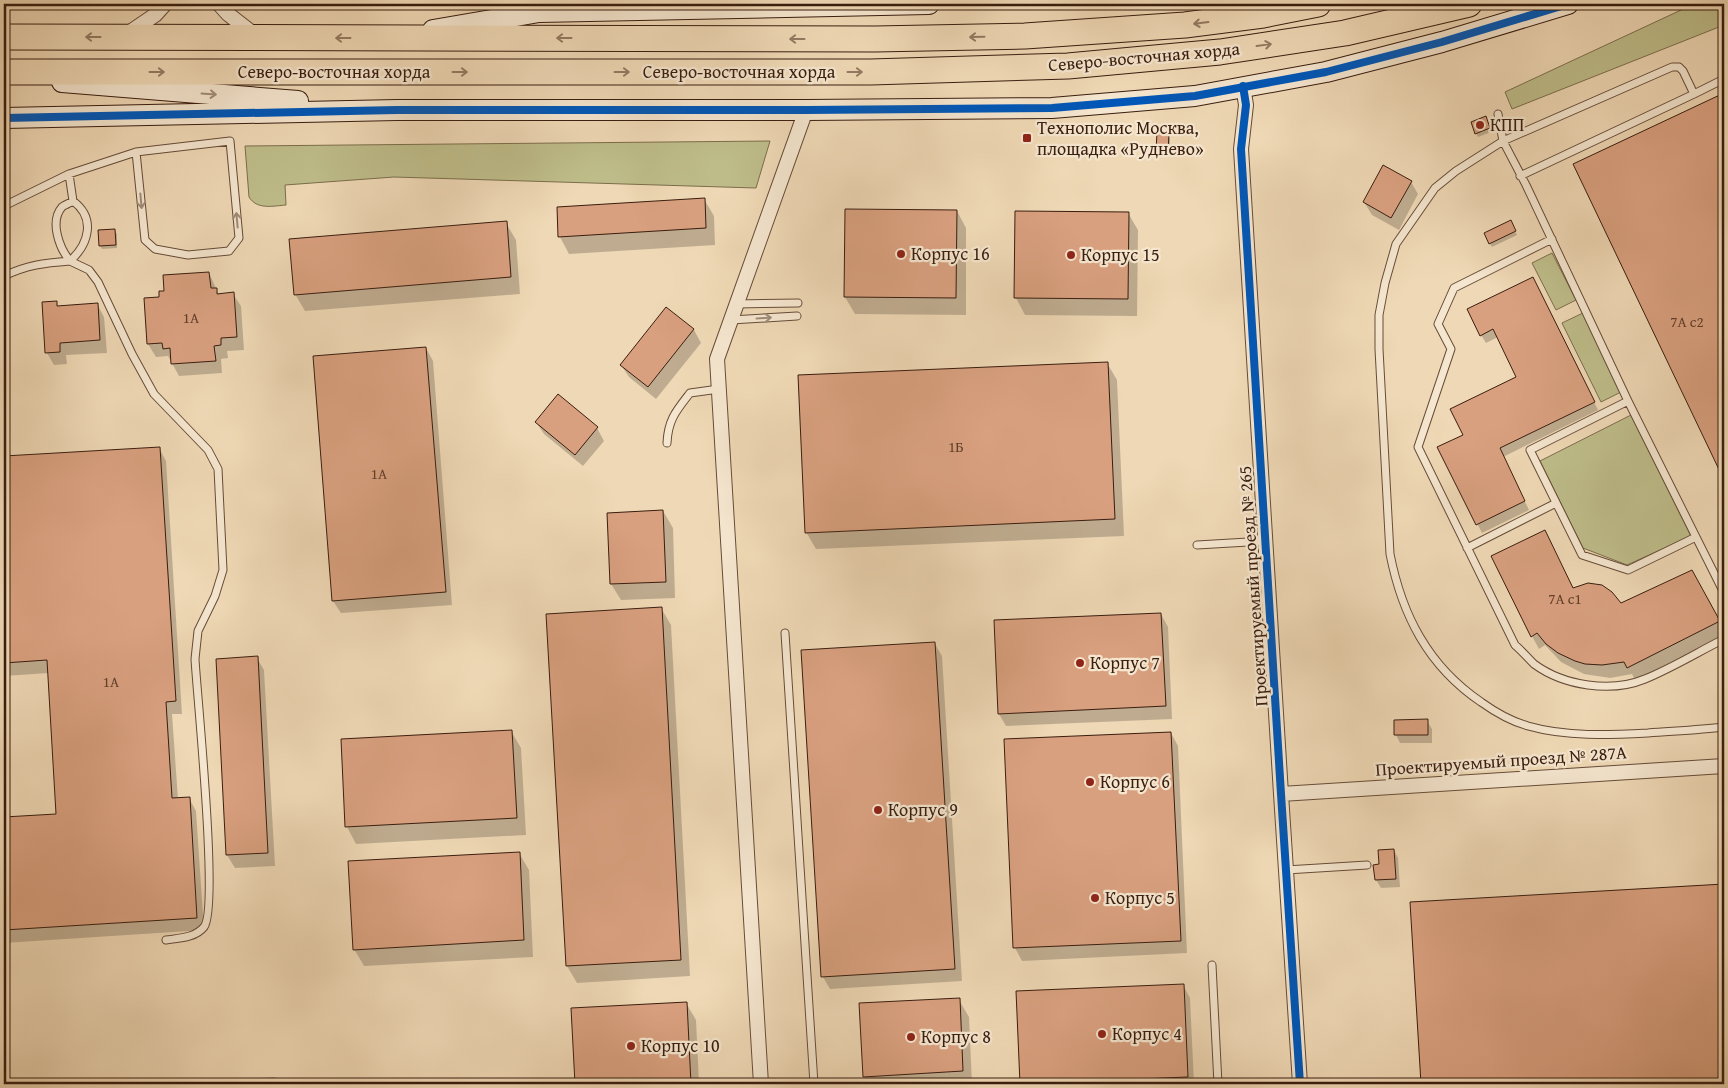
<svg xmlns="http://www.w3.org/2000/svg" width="1728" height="1088" font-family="'Gentium Book Plus',serif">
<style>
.green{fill:#bebd8a;stroke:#7c6d4c}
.shadow{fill:#0003}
.building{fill:#d9a07f;stroke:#391d0f}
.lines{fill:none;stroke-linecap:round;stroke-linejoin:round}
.lane-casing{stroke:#664c38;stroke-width:9}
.street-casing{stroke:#664c38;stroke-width:16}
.secondary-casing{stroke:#391d0f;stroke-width:22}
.highway-casing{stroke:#391d0f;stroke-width:27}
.lane{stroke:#f5e6cf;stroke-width:7}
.street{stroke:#f5e6cf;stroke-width:14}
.secondary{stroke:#f5e6cf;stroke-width:20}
.highway{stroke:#efd8b5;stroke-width:25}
.cycleway-casing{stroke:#f5e6cf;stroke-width:11}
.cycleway{stroke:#0057b8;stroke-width:8}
.oneway{stroke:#947a62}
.oneway2{stroke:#a08c79}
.poi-dot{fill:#8f2418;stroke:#f5e6cf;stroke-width:2}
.labels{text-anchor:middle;stroke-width:4.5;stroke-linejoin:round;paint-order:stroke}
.number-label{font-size:15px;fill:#613e2b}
.street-label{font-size:18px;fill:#391d0f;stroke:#f5e6cf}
.poi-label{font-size:18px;fill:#391d0f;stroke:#f5e6cf;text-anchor:start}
</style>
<rect width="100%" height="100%" fill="#efd8b5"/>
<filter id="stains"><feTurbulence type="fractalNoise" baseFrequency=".004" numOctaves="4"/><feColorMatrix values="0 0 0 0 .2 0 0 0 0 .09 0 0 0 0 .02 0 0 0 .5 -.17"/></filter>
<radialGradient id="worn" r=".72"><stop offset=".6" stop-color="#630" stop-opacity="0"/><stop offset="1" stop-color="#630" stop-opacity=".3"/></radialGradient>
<path class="green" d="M1694 4H1724V25L1512 109 1505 92Z
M770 141 756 188 394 177 285 185 286 205C273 206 257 210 249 197L245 146Z
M1552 253 1576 300 1556 310 1532 263Z
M1583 313 1621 392 1601 402 1562 323Z
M1631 415 1691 536 1627 565 1583 548 1540 461Z"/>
<path class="shadow" d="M1724 94V477L1575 165Z
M1487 121 1491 132 1478 137 1476 133Z
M1168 135 1170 139V154H1159L1157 150Z
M1411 182 1418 194 1399 230 1372 215 1364 202Z
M704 199 714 216 715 245 569 254 560 237Z
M957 211 966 228V315L855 314 845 297Z
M1016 212 1128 213 1138 230 1137 316 1025 315 1016 298Z
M1510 222 1517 235 1492 247 1485 234Z
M506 223 516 240 520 294 305 311 295 294Z
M114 230 117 234V248L102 249 100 245Z
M209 273 219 295 233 294 241 306 244 350 227 351 228 358 221 359 222 373 179 376 168 356 156 357 148 344 145 299 160 298 166 292Z
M1537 286 1598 410 1503 457 1529 510 1482 533 1439 448 1464 435 1518 378 1498 337 1486 343 1481 335Z
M56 303 59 307 97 304 104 317 107 353 66 355 67 364 54 365 47 353Z
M666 308 694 330 701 343 656 399 629 377 621 365Z
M426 348 433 361 452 605 341 613 333 601Z
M1107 363 1117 380 1124 536 816 549 806 532Z
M536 422 597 428 604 441 583 466 544 434Z
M159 448 166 461 182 714H172L178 799 189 798 196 811 204 930 4 943V819L58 815 49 673 4 676V458Z
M663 511 673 528 675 598 621 600 611 584Z
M1545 532 1574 589 1621 605 1698 584 1724 632V635L1635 680 1632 674 1610 678 1584 674 1561 662 1545 645 1539 649 1532 636Z
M661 608 671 625 690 976 577 983 567 966Z
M1161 614 1168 627 1172 719 1006 726 999 714Z
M935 644 942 656 962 981 830 989 823 977Z
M257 658 264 670 275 866 235 868 227 855 217 660Z
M1395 721H1427L1432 729V743H1400L1396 735Z
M511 731 521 748 526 835 356 844 347 827 342 740Z
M1171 733 1178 746 1187 953 1022 961 1015 948Z
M1394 850 1398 858 1400 887 1381 888 1376 880 1375 866 1381 865Z
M519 853 529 870 533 957 364 966 354 949Z
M1724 886V1084H1422L1412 903Z
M1183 985 1190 998 1194 1084H1021L1017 992Z
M959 1000 969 1017 972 1084H869L864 1076Z
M686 1003 696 1020 699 1084H576L572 1009Z
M275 1077 280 1084H220V1080Z"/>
<path class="building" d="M1724 93V480L1573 164Z
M1486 116 1490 128 1475 134 1471 122Z
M1157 133 1169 134 1168 151 1156 150Z
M1383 165 1412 181 1391 218 1363 202Z
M705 198 706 228 558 237 557 207Z
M845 209 957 210 956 298 844 297Z
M1015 211 1129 212 1128 299 1014 298Z
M1511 220 1516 231 1489 244 1484 233Z
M507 221 511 277 294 295 289 239Z
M115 229 116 245 99 246 98 230Z
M209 272 211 288H217V294L234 292 237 337 221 338V345L214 346 216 361 171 364 170 348 163 349 162 343 147 344 144 298 159 297V291H164L163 275Z
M1533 277 1595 402 1500 448 1525 501 1476 525 1437 447 1463 435 1450 409 1516 377 1493 329 1480 336 1467 309Z
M57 301V306L98 303 100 340 60 343V352L45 353 42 302Z
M666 307 694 329 648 387 620 365Z
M426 347 446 592 332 601 313 356Z
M1108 362 1115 519 805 533 798 375Z
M558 394 598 427 575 455 535 422Z
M160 447 176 701 166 702 172 798 190 797 197 918 4 930V817L56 814 47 660 4 663V456Z
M663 510 666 582 610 584 607 513Z
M1545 530 1573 588 1588 583 1602 585 1612 592 1621 603 1692 570 1720 621 1627 668 1624 662 1602 665 1585 664 1575 661 1558 653 1546 644 1537 633 1531 637 1491 556Z
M662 607 681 960 566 966 546 614Z
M1161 613 1166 706 998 714 994 620Z
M935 642 955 969 821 977 801 650Z
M258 656 268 853 226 855 216 659Z
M1428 719V735H1394V720Z
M512 730 517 818 345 827 341 739Z
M1171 732 1181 941 1013 948 1004 739Z
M1394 849 1396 879 1375 880 1373 865 1379 864 1378 850Z
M520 852 524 940 353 950 348 861Z
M1724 884V1084H1421L1410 902Z
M1184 984 1188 1077 1020 1084 1016 991Z
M960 998 963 1071 863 1077 859 1003Z
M687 1002 691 1084H575L571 1008Z"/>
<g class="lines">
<g class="lane-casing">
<path id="lane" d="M1724 79 1694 94 1683 71 1679 67H1672L1503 141 1456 171 1435 188 1396 244 1385 283 1379 315V349L1390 554C1402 615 1428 666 1481 702 1495 712 1510 721 1528 726 1567 737 1608 735 1648 733 1674 731 1699 730 1724 727
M1498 114 1503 141 1526 185 1628 401 1724 593
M69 174 73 201C96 218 89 244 70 261L89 270 98 282 132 354 154 394 208 450 218 469 223 570 215 596 198 631 195 659C197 695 219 909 204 927 195 938 179 938 166 940
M1520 176 1694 94
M4 206 69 174 136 152 230 141 239 238 229 251 188 255 155 249 145 240 136 152
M1552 239 1454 288 1438 324 1451 349 1418 447 1515 645C1522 651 1528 658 1534 664 1564 686 1611 693 1645 679 1672 668 1698 652 1724 639
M70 261C60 249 49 222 62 207 64 205 70 203 73 201
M4 276C27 265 44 263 70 261
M736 304 798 303
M731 320 797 316
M1628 401 1530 450 1582 555 1628 570 1696 537
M667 443C668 420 676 411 690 393L719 389
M1197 545 1265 541
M1467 548 1556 503
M785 633 814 1084
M1286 870 1367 865
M1212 965 1218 1084"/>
</g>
<g class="street-casing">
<path id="street" d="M219 4 228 14 256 36
M127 34 155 15 165 4
M1243 86 1246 105 1241 149 1281 794 1300 1084
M1281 794 1724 766
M761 1084 717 359 806 110"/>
</g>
<g class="secondary-casing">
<path id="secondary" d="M433 30 539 12 929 4
M62 82 298 101
M4 118 397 110H806L1052 108 1195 96 1326 72 1442 42 1568 4"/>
</g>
<g class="highway-casing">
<path id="highway" d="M4 37 875 39 1025 36 1185 25 1263 15 1318 4
M4 72H871L1068 66 1220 52 1345 33 1469 4"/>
</g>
<use href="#lane" class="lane"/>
<use href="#street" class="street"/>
<use href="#secondary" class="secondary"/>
<use href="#highway" class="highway"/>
<g class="cycleway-casing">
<path id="cycleway" d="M1243 86 1246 105 1241 149 1281 794 1300 1084
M4 118 397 110H806L1052 108 1195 96 1326 72 1442 42 1568 4"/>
</g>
<use href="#cycleway" class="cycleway"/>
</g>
<defs><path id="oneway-shaft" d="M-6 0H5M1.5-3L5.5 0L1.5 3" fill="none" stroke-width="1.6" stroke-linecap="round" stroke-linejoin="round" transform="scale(1.25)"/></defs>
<g class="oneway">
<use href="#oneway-shaft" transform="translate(1201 23) rotate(173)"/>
<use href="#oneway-shaft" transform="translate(93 37) rotate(-180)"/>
<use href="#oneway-shaft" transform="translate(977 37) rotate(179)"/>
<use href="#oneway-shaft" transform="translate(343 38) rotate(180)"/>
<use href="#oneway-shaft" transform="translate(564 38) rotate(-180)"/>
<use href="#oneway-shaft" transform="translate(797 39) rotate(-180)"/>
<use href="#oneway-shaft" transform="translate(1264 45) rotate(-8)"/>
<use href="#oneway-shaft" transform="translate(157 72)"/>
<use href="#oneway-shaft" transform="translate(460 72)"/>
<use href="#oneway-shaft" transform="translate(622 72)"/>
<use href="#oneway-shaft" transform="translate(855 72)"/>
</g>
<g class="oneway2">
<use href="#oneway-shaft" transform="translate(209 94) rotate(4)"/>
<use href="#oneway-shaft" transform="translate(141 201) rotate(85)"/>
<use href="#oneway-shaft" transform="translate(237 220) rotate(-95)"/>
<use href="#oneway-shaft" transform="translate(764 318) rotate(-4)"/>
</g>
<g class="poi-dot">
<circle cx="1480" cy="125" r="5"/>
<rect x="1022" y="133" width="10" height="10" rx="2.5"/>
<circle cx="901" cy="254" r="5"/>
<circle cx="1071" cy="255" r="5"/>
<circle cx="1080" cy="663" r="5"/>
<circle cx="1090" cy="782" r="5"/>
<circle cx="878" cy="810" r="5"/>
<circle cx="1095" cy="898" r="5"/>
<circle cx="1102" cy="1034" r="5"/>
<circle cx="911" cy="1037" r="5"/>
<circle cx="631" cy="1046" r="5"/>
</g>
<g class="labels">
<g class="number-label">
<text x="191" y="323">1А</text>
<text x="1687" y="327">7А с2</text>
<text x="956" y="452">1Б</text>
<text x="379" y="479">1А</text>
<text x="1565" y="604">7А с1</text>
<text x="111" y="687">1А</text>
</g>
<g class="street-label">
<text transform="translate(1144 57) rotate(-5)" y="6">Северо-восточная хорда</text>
<text x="334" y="78">Северо-восточная хорда</text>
<text x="739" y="78">Северо-восточная хорда</text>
<text transform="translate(1253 586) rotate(-94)" y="6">Проектируемый проезд № 265</text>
<text transform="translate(1501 761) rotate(-4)" y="6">Проектируемый проезд № 287А</text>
</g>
<g class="poi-label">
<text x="1490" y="131">КПП</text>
<text x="1037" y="134">Технополис Москва,<tspan x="1037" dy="21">площадка «Руднево»</tspan></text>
<text x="911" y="260">Корпус 16</text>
<text x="1081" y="261">Корпус 15</text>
<text x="1090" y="669">Корпус 7</text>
<text x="1100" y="788">Корпус 6</text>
<text x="888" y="816">Корпус 9</text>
<text x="1105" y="904">Корпус 5</text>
<text x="1112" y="1040">Корпус 4</text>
<text x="921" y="1043">Корпус 8</text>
<text x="641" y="1052">Корпус 10</text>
</g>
</g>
<rect width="1728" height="1088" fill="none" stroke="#efd8b5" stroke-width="20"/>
<rect x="5" y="5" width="1718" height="1078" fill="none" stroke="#391d0f" stroke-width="2.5"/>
<rect x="10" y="10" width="1708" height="1068" fill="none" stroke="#391d0f"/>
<rect width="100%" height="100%" filter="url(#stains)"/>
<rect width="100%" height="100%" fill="url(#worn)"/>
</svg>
